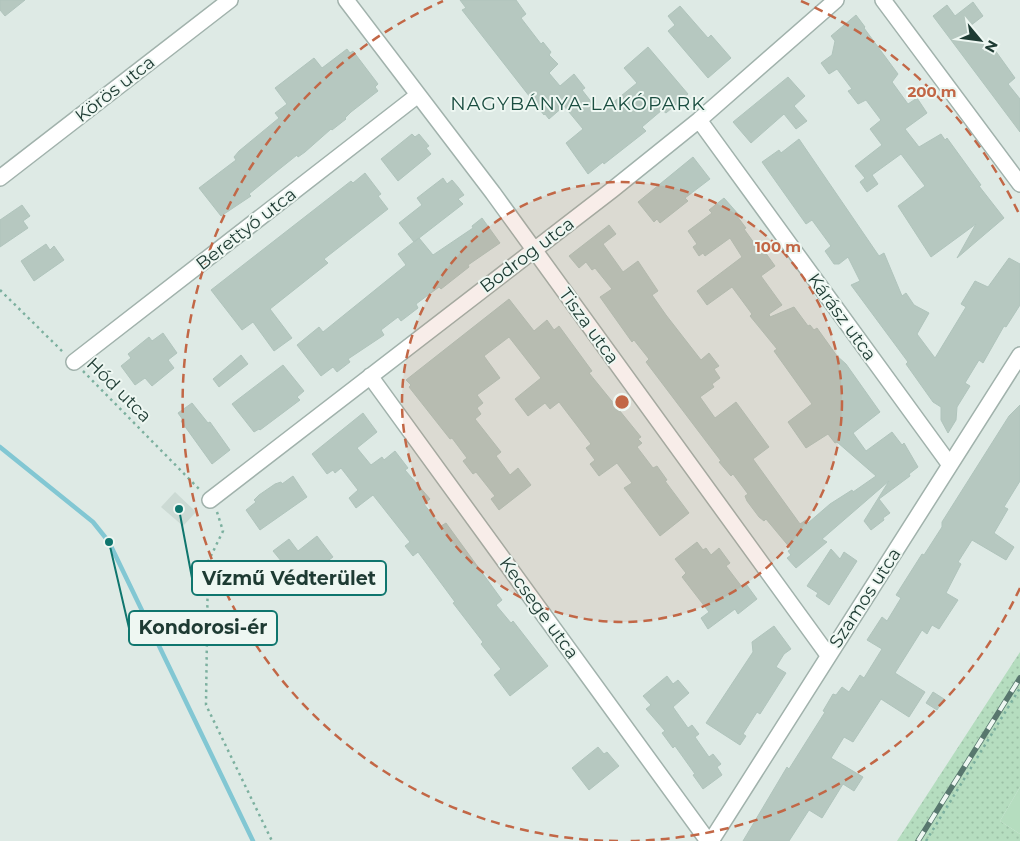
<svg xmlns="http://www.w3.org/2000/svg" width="1020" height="841" font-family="Montserrat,sans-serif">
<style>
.built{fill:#ccdad4}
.grass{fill:url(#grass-dots)}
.park{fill:#b5ddbf}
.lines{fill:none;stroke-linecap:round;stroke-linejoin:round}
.stream{stroke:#82c7d3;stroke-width:4.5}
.building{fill:#b6c8c0;stroke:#b0c4bc}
.minor-casing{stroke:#a1b2ac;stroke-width:18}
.path{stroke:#7cb09f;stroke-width:2.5;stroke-dasharray:2.5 4;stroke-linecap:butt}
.minor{stroke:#fff;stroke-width:15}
.rail-casing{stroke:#58776e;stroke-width:5.5}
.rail{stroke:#eef7f2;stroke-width:4;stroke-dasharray:11;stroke-linecap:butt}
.ring{fill:none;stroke:#c26746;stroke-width:2.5;stroke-dasharray:9 6}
.labels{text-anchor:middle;stroke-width:4;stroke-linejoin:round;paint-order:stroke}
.street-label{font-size:18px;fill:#1e3b33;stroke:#eef7f2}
.neighbourhood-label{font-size:19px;letter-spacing:1px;fill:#1a4d40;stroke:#eef7f2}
.centre{fill:#c26746;stroke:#eef7f2;stroke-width:2.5}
.ring-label{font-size:15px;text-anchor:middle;font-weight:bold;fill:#c26746;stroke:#eef7f2;stroke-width:4;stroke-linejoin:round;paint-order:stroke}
.leader{fill:none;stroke:#0f766e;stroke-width:2}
.callout-dot{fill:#0f766e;stroke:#eef7f2;stroke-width:2}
.callout{fill:#eef7f2;stroke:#0f766e;stroke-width:2}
.callout-label{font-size:19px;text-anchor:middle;font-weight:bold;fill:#1e3b33}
</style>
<defs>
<pattern id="grass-dots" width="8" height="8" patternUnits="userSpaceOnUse" patternTransform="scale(1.25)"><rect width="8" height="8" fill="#b5ddbf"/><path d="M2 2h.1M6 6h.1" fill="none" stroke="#9bbfa5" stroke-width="1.8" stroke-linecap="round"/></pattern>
</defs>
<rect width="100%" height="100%" fill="#deeae5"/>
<path class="built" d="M175 492 196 512 183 526 161 507Z"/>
<path class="grass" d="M1020 652V787L1000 821 1020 834V841H897Z"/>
<path class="park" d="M1020 787V834L1000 821Z"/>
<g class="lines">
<path class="stream" d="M0 447 93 522 109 542 253 841"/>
</g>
<path class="building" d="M0 0H25L5 16 0 10Z
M460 0H516L526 14 521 18 541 44 543 42 551 52 549 55 558 64 549 73 560 86 574 74 585 88 582 90 600 113 637 83 624 68 648 47 688 94 666 113 662 110 642 127 646 131 604 164 603 162 588 174 566 143 583 129 564 106 549 119 545 114 544 115 462 10 466 8Z
M973 2 983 16 970 26 987 49 992 46 1015 78 1008 84 1020 99V132L933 16 947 5 955 16Z
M680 6 708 38 711 35 731 58 708 78 668 31 675 25 668 16Z
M856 15 865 27 864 28 898 74 892 82 908 104 917 98 927 113 905 129 919 147 941 134 945 140 947 138 981 185 979 186 1004 218 957 258 976 224 931 257 898 206 925 186 901 154 872 175 878 184 867 192 860 182 865 178 855 166 882 145 870 129 881 120 866 100 858 104 848 91 852 89 837 69 829 74 821 63 832 55 835 41 831 36Z
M347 49 350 53 353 51 378 84 375 87 378 91 351 112 345 118 346 119 332 130 331 129 305 152 298 157 297 155 277 171 249 194 251 196 221 216 199 188 236 160 234 157 239 151 279 118 275 113 287 104 275 88 314 58 322 68Z
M788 77 805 96 794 106 807 121 796 129 784 114 751 143 733 122Z
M412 134 415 137 419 134 429 146 426 148 431 154 398 181 381 159Z
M799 139 879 256 884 253 902 296 906 293 914 305 929 313 917 334 935 358 966 307 961 304 975 281 988 287 1009 258 1020 264V305L1006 327 1004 326 983 363 979 360 965 383 970 386 957 407 956 420 948 433 941 420V407L933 402 906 364 908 362 851 285 860 281 848 257 839 264H834L825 251 831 246 812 220 806 224 762 162 779 150 781 153Z
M693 157 710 179 685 198 688 201 660 223 657 219 654 222 638 202Z
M365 173 381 194 378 196 388 209 324 259 328 263 270 309 292 338 274 351 253 322 242 330 211 290 351 181 353 183Z
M443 178 447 184 452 180 458 187 464 195 458 199 463 204 414 242 399 223 422 205 417 198Z
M724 198 739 215 737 216 746 228 744 229 762 254 765 252 775 266 761 276 782 305 769 314 770 317 794 307 808 326 810 325 814 330 817 328 837 356 846 364 880 412 853 433 866 451 892 432 902 445 904 443 918 467 909 474 910 476 879 499 890 513 883 518 884 520 871 530 864 521 889 481 822 539 827 542 796 568 787 558 791 555 788 551 791 549 766 519 764 521 759 517 747 501 745 496 748 494 733 474 731 476 719 462 721 461 646 362 649 359 634 340 632 342 600 297 612 289 595 268 592 270 586 262 579 268 569 256 609 225 616 234 603 244 623 272 638 261 658 291 652 295 666 315 701 360 709 353 719 366 714 369 720 378 712 384 714 387 700 397 715 418 736 402 769 447 753 459 800 524 806 520 808 523 830 504 852 490 853 492 876 476 837 442 835 443 828 434 806 448 788 422 812 404 774 351 777 349 750 316 752 314 732 287 707 305 697 291 742 257 730 238 705 256 703 253 699 256 693 247 697 244 688 231 712 213 709 210Z
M22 205 30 216 23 221 28 228 0 247V220Z
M482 218 500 243 468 265 469 267 441 289 439 287 416 304 418 308 401 321 398 317 381 330 384 335 348 359 350 362 337 372 333 367 321 376 297 345 319 327 323 332 406 265 398 254 419 238 433 255 473 228 472 226Z
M46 244 50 250 54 246 64 260 34 281 21 261Z
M509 299 534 331 547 320 554 330 559 326 592 371 589 373 641 437 638 439 642 443 637 447 653 468 657 466 667 480 665 481 689 513 660 536 624 488 632 483 617 463 599 476 590 464 595 460 586 448 591 444 559 402 550 409 545 403 528 416 515 399 541 378 509 337 484 356 500 378 477 395 483 403 477 408 481 414 475 419 501 452 496 456 510 475 518 468 531 485 499 510 491 499 495 496 476 472 473 474 463 461 467 458 452 438 450 439 409 387 411 385 406 380Z
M163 333 177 353 168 360 174 368 152 386 145 378 135 385 121 366 131 358 128 354 149 337 152 341Z
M241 355 248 364 219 387 213 379Z
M283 365 304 391 297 397 300 400 260 430 259 429 254 432 232 404Z
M192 403 208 423 210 422 230 450 212 464 181 421 183 420 178 413Z
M1020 405V481L1004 507 1008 509 994 533 1014 547 1006 560 972 540 958 562 961 564 946 593 958 600 939 629 932 625 927 634 922 630 895 673 925 692 909 717 881 699 853 742 844 737 831 758 863 777 854 791 843 784 822 818 809 810 789 841H743L787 767 789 769 825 712 823 711 833 694 836 695 842 687 849 692 860 675 864 678 882 649 867 640 882 617 887 621 901 598 896 595 922 554 924 555 942 527V522L1009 416Z
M363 413 377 432 357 448 371 465 382 457 384 460 395 451 408 468 405 470 430 499 424 504 441 526 446 523 502 600 496 605 511 623 513 621 548 666 510 696 494 675 501 669 481 644 483 642 453 603 455 602 418 552 413 556 405 546 410 542 373 495 356 508 349 498 358 490 341 468 335 473 333 470 327 474 312 454Z
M293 476 307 497 260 530 246 510 256 502 254 500 259 495 275 484 281 482 282 484Z
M317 536 333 557 299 583 273 551 289 539 298 551Z
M697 542 703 550 706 548 711 555 719 548 730 563 726 566 742 587 746 584 757 599 738 614 735 609 708 629 701 618 709 612 682 577 686 573 675 559Z
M831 549 840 559 844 552 857 561 829 605 816 596 818 593 807 586Z
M774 626 791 649 784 654 776 667 786 673 760 714 757 712 743 734 746 736 740 745 706 723 753 652 752 642Z
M667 676 673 684 678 680 689 693 673 707 688 728 692 725 699 734 695 737 709 757 713 754 721 764 717 767 722 775 703 789 693 775 695 774 675 746 673 748 662 733 665 731 646 709 651 705 643 696Z
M933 692 944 699 937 710 926 703Z
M598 747 604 754 607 752 619 766 589 790 572 768Z"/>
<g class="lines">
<g class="minor-casing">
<path id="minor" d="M346 0 493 193 828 655
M883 0 1020 184
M699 120 950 465
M0 178 230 0
M74 362 418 95
M370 376 708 841
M210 500 612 190 699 120 836 0
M711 841 1020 355"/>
</g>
<path class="path" d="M0 290 63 352
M83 371 200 490
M217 512 223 531 208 562 206 705 272 841
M926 841 1020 688"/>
<use href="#minor" class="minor"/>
<g class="rail-casing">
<path id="rail" d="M918 841 1020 678"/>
</g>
<use href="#rail" class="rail"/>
</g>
<circle cx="622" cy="402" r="220" fill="#c26746" fill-opacity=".12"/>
<g class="ring">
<circle cx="622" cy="402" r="220"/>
<path d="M1020 588A439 439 0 0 1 626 841M618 841A439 439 0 0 1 443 1M801 1A439 439 0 0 1 1020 216"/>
</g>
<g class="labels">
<g class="street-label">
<text transform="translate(115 89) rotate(-38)" y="6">Körös utca</text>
<text transform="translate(246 229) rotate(-38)" y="6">Berettyó utca</text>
<text transform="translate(527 255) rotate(-37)" y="6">Bodrog utca</text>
<text transform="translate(842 317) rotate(54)" y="6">Kárász utca</text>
<text transform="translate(589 326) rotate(54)" y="6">Tisza utca</text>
<text transform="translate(119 390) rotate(45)" y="6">Hód utca</text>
<text transform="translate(865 598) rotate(-57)" y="6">Szamos utca</text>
<text transform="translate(539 608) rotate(54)" y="6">Kecsege utca</text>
</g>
<g class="neighbourhood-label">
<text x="578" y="110">NAGYBÁNYA-LAKÓPARK</text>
</g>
</g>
<circle cx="622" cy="402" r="8" class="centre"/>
<g class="ring-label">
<text x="932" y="97">200 m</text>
<text x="778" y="252">100 m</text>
</g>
<path class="leader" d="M179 509L192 578M109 542L129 628"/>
<g class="callout-dot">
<circle cx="179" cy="509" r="5"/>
<circle cx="109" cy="542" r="5"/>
</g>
<g class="callout">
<rect x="192" y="561" width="194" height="34" rx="5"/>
<rect x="129" y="611" width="148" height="34" rx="5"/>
</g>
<g class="callout-label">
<text x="289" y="585">Vízmű Védterület</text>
<text x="203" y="634">Kondorosi-ér</text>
</g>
<g transform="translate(980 40) rotate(119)" stroke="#eef7f2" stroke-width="4" paint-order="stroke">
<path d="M0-4L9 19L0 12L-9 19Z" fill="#1e3b33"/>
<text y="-8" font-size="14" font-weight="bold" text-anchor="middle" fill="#1e3b33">N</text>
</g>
</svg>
